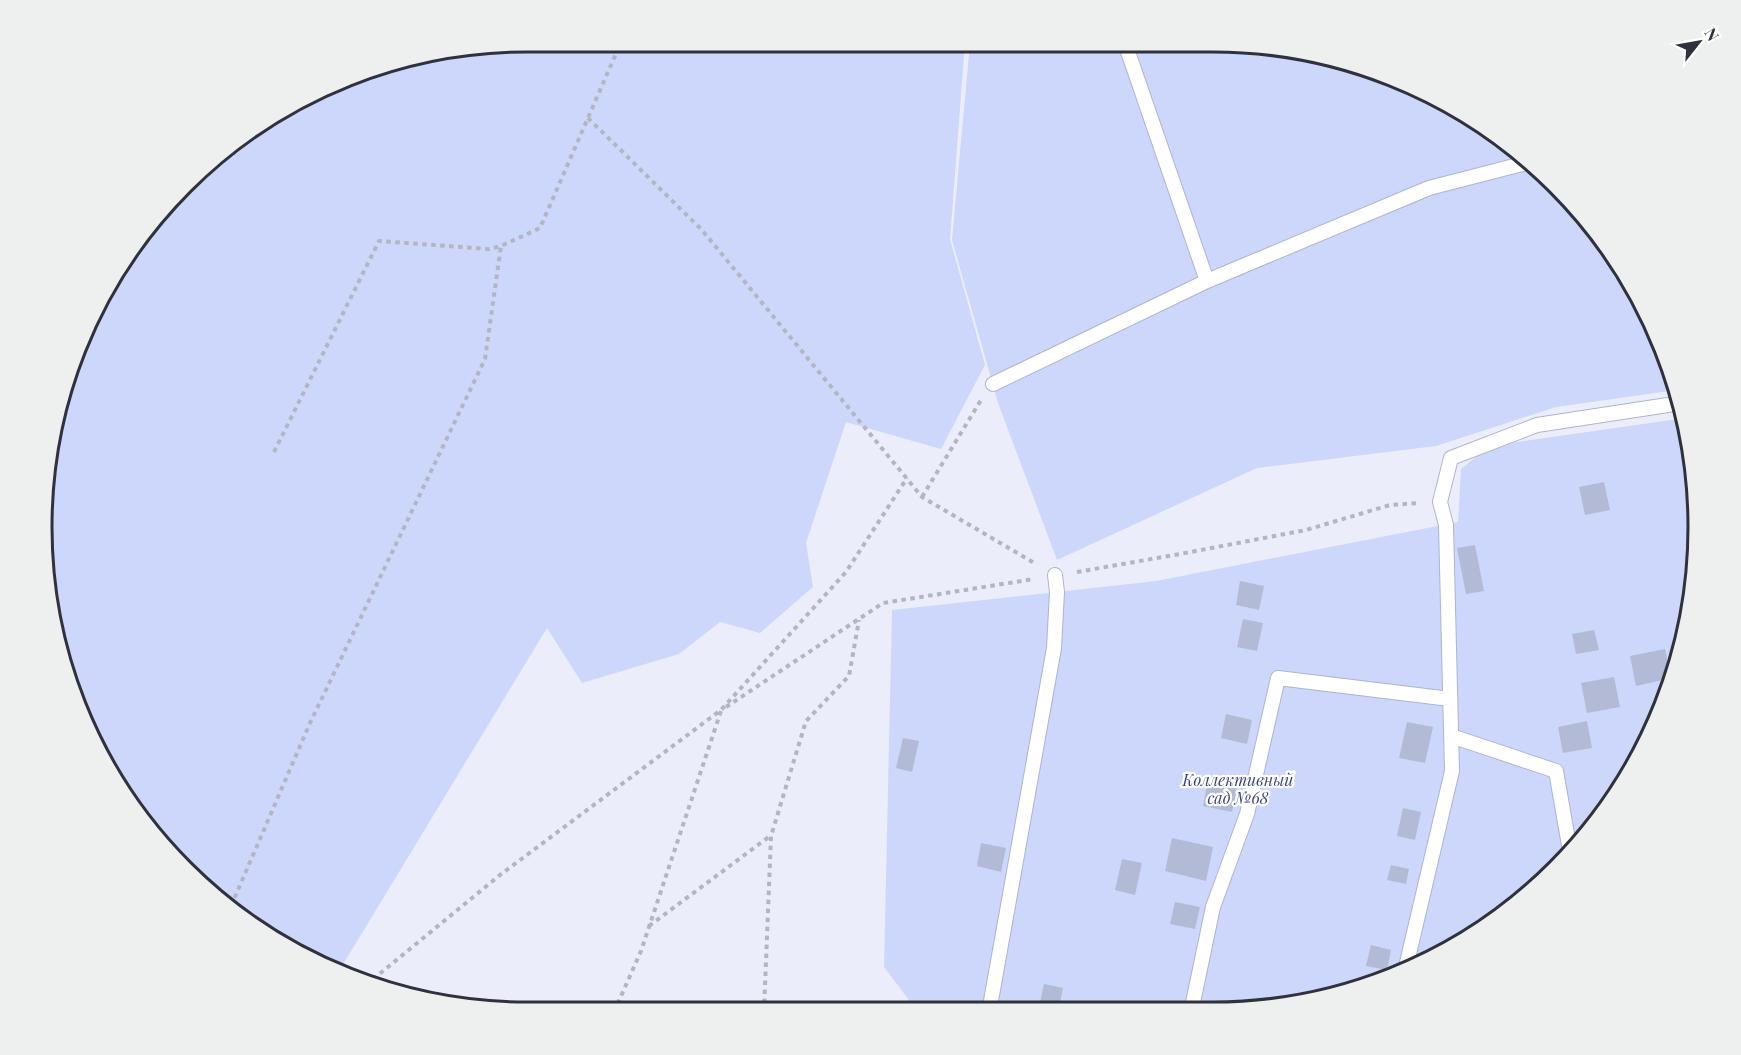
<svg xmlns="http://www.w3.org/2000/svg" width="1741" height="1055" font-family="'Playfair Display',serif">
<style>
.green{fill:#cdd7fb}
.building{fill:#b2bad6}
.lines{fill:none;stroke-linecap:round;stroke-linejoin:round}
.lane-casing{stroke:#adb4d1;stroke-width:16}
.path{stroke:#b3b6c1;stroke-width:4;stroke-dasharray:4.5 4.5;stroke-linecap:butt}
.lane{stroke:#fff;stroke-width:14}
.labels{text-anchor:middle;stroke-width:4.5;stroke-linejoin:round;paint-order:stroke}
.park-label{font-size:16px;font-style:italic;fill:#38437e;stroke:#fff}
.rim{fill:none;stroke:#2f323d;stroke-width:3}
</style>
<rect width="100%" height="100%" fill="#ebeefa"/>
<path class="green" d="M528 42 965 43 950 239 985 365 941 449 846 422 806 543 813 587 760 633 720 622 679 654 582 683 547 628 339 971 257 931 142 823 68 683 42 527 68 372 142 232 232 142 372 68Z
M970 43H1246L1370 68 1484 124 1557 184 1617 258 1662 342 1677 390 1556 407 1436 446 1257 468 1057 560 998 403 952 240Z
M1685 418 1690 433 1699 528 1690 623 1662 714 1617 798 1534 892 1456 948 1369 987 1246 1012H918L884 967 892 610 1156 581 1458 522 1461 469 1490 446Z"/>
<path class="building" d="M1604 482 1610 510 1585 515 1579 487Z
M1475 545 1484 591 1466 594 1457 548Z
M1240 581 1264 586 1259 610 1236 605Z
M1243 619 1263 623 1257 651 1237 647Z
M1594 630 1599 650 1576 654 1572 634Z
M1665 649 1671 678 1636 686 1630 656Z
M1614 677 1620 707 1587 713 1581 683Z
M1226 714 1252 720 1247 744 1221 738Z
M1587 721 1592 748 1563 753 1558 727Z
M1407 722 1433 727 1425 763 1399 758Z
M903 738 919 741 912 772 896 768Z
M1209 776 1238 783 1232 812 1203 806Z
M1403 808 1421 812 1415 840 1397 836Z
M1172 838 1213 847 1206 881 1165 871Z
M981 843 1006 848 1001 872 977 866Z
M1122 859 1142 863 1135 895 1115 890Z
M1391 865 1409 869 1406 884 1387 880Z
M1175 902 1200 907 1195 929 1170 924Z
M1371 945 1391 950 1387 970 1366 966Z
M1044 984 1063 988 1058 1012H1038Z"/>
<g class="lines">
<g class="lane-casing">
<path id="lane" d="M1125 43 1207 281
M993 384 1207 281 1429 188 1530 162
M1451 736 1556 771 1570 851
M1405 971 1452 771 1446 525 1440 502 1451 458 1537 425 1681 403
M989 1012 1054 648 1057 592 1055 575
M1191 1012 1213 907 1247 814 1278 678 1450 699"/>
</g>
<path class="path" d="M588 118 702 230 922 497 1036 564
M274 452 379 241 489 249 501 246 540 228 621 42
M922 497 981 400
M1077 572 1180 554 1306 530 1390 505 1419 503
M726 707 883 603 1034 579
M231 906 310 723 485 359 501 246
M649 926 770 836
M366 985 500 875 721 710 846 572 907 478
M614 1012 641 951 721 711
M764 1012 771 836 806 721 849 676 859 620"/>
<use href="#lane" class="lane"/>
</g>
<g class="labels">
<g class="park-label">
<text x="1238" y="786">Коллективный<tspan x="1238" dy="18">сад №68</tspan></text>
</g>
</g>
<path d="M0 0H1741V1055H0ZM527 52H1213A475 475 0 0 1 1688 527V527A475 475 0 0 1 1213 1002H527A475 475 0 0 1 52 527V527A475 475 0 0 1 527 52Z" fill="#eeefef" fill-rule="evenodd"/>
<path class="rim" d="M527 52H1213A475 475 0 0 1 1688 527V527A475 475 0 0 1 1213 1002H527A475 475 0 0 1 52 527V527A475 475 0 0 1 527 52Z"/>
<g transform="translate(1699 42) rotate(59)" stroke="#ffffff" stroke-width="4.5" paint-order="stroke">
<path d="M0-4.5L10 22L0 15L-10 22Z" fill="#2f323d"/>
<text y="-9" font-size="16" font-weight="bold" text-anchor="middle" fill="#2f323d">N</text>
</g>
</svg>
